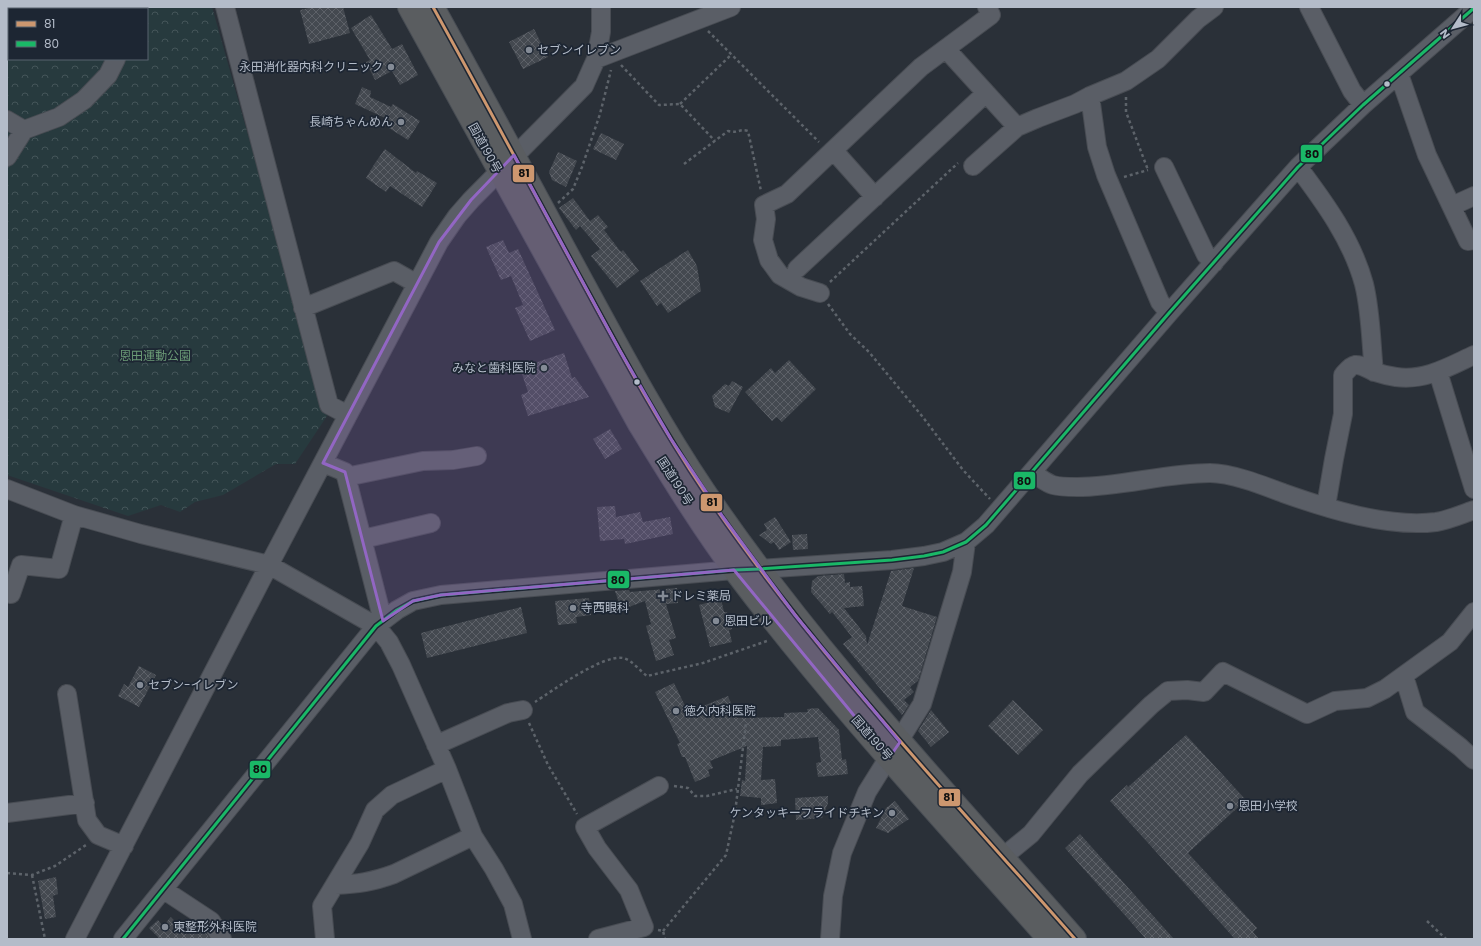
<svg xmlns="http://www.w3.org/2000/svg" width="1481" height="946" font-family="Poppins,'Noto Sans JP',sans-serif">
<style>
.park{fill:url(#park-crowns);fill-rule:evenodd}
.building{fill:url(#building-cross-hatch)}
.lines{fill:none;stroke-linecap:round;stroke-linejoin:round}
.minor-casing{stroke:#484c53;stroke-width:20}
.highway-casing{stroke:#474c53;stroke-width:24}
.path{stroke:#5d636a;stroke-width:2.5;stroke-dasharray:3 3;stroke-linecap:butt}
.minor{stroke:#5a5e66;stroke-width:18}
.highway{stroke:#5a5d60;stroke-width:22}
.bus-1-casing{stroke:#1d2633;stroke-width:6}
.bus-2-casing{stroke:#1d2633;stroke-width:6}
.bus-1{stroke:#cd976f;stroke-width:3}
.bus-2{stroke:#1ab867;stroke-width:3}
.marked{fill:#9266c3;fill-opacity:0.2;stroke:#9266c3;stroke-width:3;stroke-linejoin:round}
.poi-dot{fill:#848b96;stroke:#1d2633;stroke-width:1.5}
.bus-dot{fill:#b4bcc9;stroke:#1d2633;stroke-width:1.5}
.labels{text-anchor:middle;stroke-width:3.5;stroke-linejoin:round;paint-order:stroke}
.poi-label{font-size:12px;fill:#b4bcc9;stroke:#1d2633;text-anchor:start}
.street-label{font-size:12px;fill:#b4bcc9;stroke:#1d2633}
.park-label{font-size:12px;fill:#6b9a76;stroke:#1d2633}
.line-badge{stroke:#1d2633;stroke-width:1.5}
.pale-badge-label{font-size:11px;text-anchor:middle;font-weight:bold;fill:#111}
</style>
<defs>
<pattern id="park-crowns" width="20" height="18" patternUnits="userSpaceOnUse"><rect width="20" height="18" fill="#273a3e"/><path d="M2 6a3 3 0 1 1 6 0M12 15a3 3 0 1 1 6 0" fill="none" stroke="#445559"/></pattern>
<pattern id="building-cross-hatch" width="8" height="8" patternUnits="userSpaceOnUse"><rect width="8" height="8" fill="#444950"/><path d="M0 0l8 8M0 8l8-8" fill="none" stroke="#5d6168"/></pattern>
</defs>
<rect width="100%" height="100%" fill="#2a3038"/>
<path class="park" d="M7 7H212L327 416 295 464H276L223 495 195 502 180 512 161 505 128 516 7 475ZM9 9H147V59H9Z"/>
<path class="building" d="M313 7H343L350 33 309 44 300 10Z
M371 15 392 49 402 44 418 75 400 85 392 71 375 80 366 62 370 60 351 28Z
M534 29 548 57 523 69 509 42Z
M362 87 371 91 370 97 391 107 393 104 420 121 408 140 381 123 385 118 355 104Z
M601 133 624 144 616 160 593 149Z
M385 149 416 173 417 171 437 183 422 207 390 186 386 192 366 178 375 163Z
M558 152 577 161 566 187 552 180 549 172Z
M573 198 590 221 598 215 608 227 604 230 621 252 623 250 639 271 617 288 591 256 600 249 580 226 576 230 559 208Z
M503 240 509 253 518 249 555 330 530 341 515 308 523 305 511 276 501 280 486 247Z
M688 250 693 259 697 266 701 291 668 313 661 303 657 306 640 281Z
M564 353 572 378 575 377 589 397 528 416 521 395 528 392 520 368Z
M789 360 816 389 782 422 777 417 772 421 745 392 771 368 775 373Z
M732 381 743 387 729 413 715 407 712 396 725 384 729 386Z
M610 429 622 449 605 459 593 439Z
M615 506 616 517 640 512 643 522 670 517 673 534 625 544 624 539 600 541 597 507Z
M775 517 791 542 779 550 774 542 771 544 759 535 767 530 764 524Z
M807 534 808 549 793 550 792 535Z
M914 568 902 606 937 617 918 681 910 687 914 692 904 700 909 705 902 715 843 644 852 637 832 612 830 614 811 592 812 581 818 576 844 574 845 583 850 582V587L862 586 864 606 844 608 866 636 867 645 891 571Z
M677 588 678 603 666 604 676 638 669 640 674 655 656 661 646 626 651 624 645 601 626 608 624 604 620 606 615 591 629 590 630 592Z
M589 598 591 615 576 617 577 623 558 625 555 601Z
M721 599 724 612H727L732 629 729 630 732 642 710 647 699 605Z
M521 607 527 633 427 658 421 633Z
M139 666 156 675 139 707 118 696 124 684 128 687Z
M674 683 688 712 728 696 737 718 784 717V713L808 712 807 709 818 708 839 730 842 760 846 759 848 774 818 777 816 763 821 762 818 737 781 740V746L763 747 761 780 775 779 777 803 761 805V798L740 796 742 780 745 781 747 746 710 761 713 768 708 770 710 776 695 782 685 757H682L677 744 680 743 655 692Z
M1013 700 1043 730 1018 755 988 726Z
M931 710 949 732 931 747 918 731Z
M1186 735 1246 800 1188 853 1257 928 1253 932 1259 939H1235L1110 801 1127 785 1128 787Z
M828 796V803L822 818 796 820 795 798Z
M895 801 909 819 888 833 876 828 886 808Z
M1080 834 1174 939H1146L1065 848Z
M56 877 58 894 53 896 56 917 45 919 38 881Z
M171 917 185 932 197 924 203 928 210 939H160L149 928 158 920 163 926Z"/>
<g class="lines">
<g class="minor-casing">
<path id="minor" d="M225 7 329 405 348 415
M1309 7 1352 91 1363 105
M130 9V7
M946 49 1017 127
M596 59 731 7
M1399 74 1427 155 1468 241 1474 240
M1090 96 1097 147 1106 175 1160 302 1169 313
M7 120 24 130
M834 151 875 197
M7 157 24 130 59 117 84 100 108 75 116 59
M973 166 1017 127 1038 118 1075 104 1090 96 1126 81 1158 59 1198 19 1214 7
M1164 167 1206 255 1214 263
M1298 167C1325 203 1352 240 1364 284 1371 312 1371 343 1374 372
M1452 206 1474 196
M797 269 986 93
M820 293 801 287 780 275 769 260 763 240 766 219 764 205 787 194 921 67 991 15 987 7
M303 308 394 271 417 284
M1438 372 1474 489
M323 463 345 472 383 621
M1032 473C1038 476 1046 483 1053 485 1060 487 1070 487 1077 487 1122 487 1165 473 1210 473 1231 473 1262 485 1283 493 1328 509 1388 528 1436 522 1449 520 1462 514 1474 510
M346 477 423 461 453 460 477 456
M7 489 74 515 141 534 269 565 376 626 389 642 401 665 447 769 473 836 494 869 513 904 522 939
M1326 506 1334 459 1343 414V375C1346 372 1350 366 1355 365 1362 364 1369 370 1375 372 1381 374 1389 376 1396 377 1425 381 1448 367 1474 355
M363 539 431 523
M11 594 21 565 59 569 74 515
M1404 676 1415 712 1460 747 1474 760
M67 694 87 820 98 835 124 846
M436 745 508 713 523 710
M7 813 85 803
M1003 857 1031 834 1080 774 1151 705 1168 691 1187 690 1204 692 1223 672 1307 714 1335 701 1367 698 1385 689 1450 642 1474 612
M335 885C358 884 372 882 394 874L473 836
M164 890 211 921 222 939
M75 939 269 565 439 242 457 216 471 200 584 86 596 59 601 32V7
M123 939 376 626 397 610 413 601 441 595 734 570 760 569 892 560 924 556 943 552 966 542 986 525 1169 313 1298 167 1363 105 1474 8
M325 939 322 906 360 843 375 810 392 795 447 769
M598 939 644 927 629 890 597 848 585 827 659 786
M830 939 833 896 842 853 867 792 922 704 962 572 966 542"/>
</g>
<g class="highway-casing">
<path id="highway" d="M409 7 639 424C670 474 700 524 735 571 832 700 942 818 1049 939
M433 7C484 99 533 191 583 283 621 353 659 424 704 491 813 652 947 793 1075 939"/>
</g>
<path class="path" d="M708 31 819 142
M621 65 659 105 680 104 715 141
M1126 97V112L1148 170
M680 104 732 54
M684 164 728 131C738 134 740 128 748 131L761 191
M1124 177 1148 170
M558 203 573 189 582 167 600 114 611 70
M830 282 958 163
M828 304 850 334 869 352 922 416 963 470 990 499
M535 702C552 691 603 654 623 658 632 660 640 671 647 676L703 663 767 641
M529 723 548 765 577 814
M674 786 688 788 695 796H707L737 789
M7 873 32 875 55 866 86 845
M32 875 45 939
M1427 921 1446 939
M658 930 663 931 665 939
M663 931 726 855 735 813 746 723"/>
<use href="#minor" class="minor"/>
<use href="#highway" class="highway"/>
<g class="bus-1-casing">
<path id="bus-1" d="M433 7C484 99 533 191 583 283 621 353 659 424 704 491 813 652 947 793 1075 939"/>
</g>
<g class="bus-2-casing">
<path id="bus-2" d="M123 939 376 626 397 610 413 601 441 595 734 570 760 569 892 560 924 556 943 552 966 542 986 525 1169 313 1298 167 1363 105 1474 8"/>
</g>
<use href="#bus-1" class="bus-1"/>
<use href="#bus-2" class="bus-2"/>
</g>
<path class="marked" d="M514 155 619 349 671 439 723 517 795 615 900 742 889 758 734 570 441 595 413 601 383 621 345 472 323 463 439 242 471 200Z"/>
<g class="poi-dot">
<circle cx="529" cy="50" r="4"/>
<circle cx="391" cy="67" r="4"/>
<circle cx="401" cy="122" r="4"/>
<circle cx="544" cy="368" r="4"/>
<path d="M661 590h4v4h4v4h-4v4h-4v-4h-4v-4h4z"/>
<circle cx="573" cy="608" r="4"/>
<circle cx="716" cy="621" r="4"/>
<circle cx="140" cy="685" r="4"/>
<circle cx="676" cy="711" r="4"/>
<circle cx="1230" cy="806" r="4"/>
<circle cx="892" cy="813" r="4"/>
<circle cx="165" cy="927" r="4"/>
</g>
<g class="bus-dot">
<circle cx="1387" cy="84" r="3.5"/>
<circle cx="637" cy="382" r="3.5"/>
</g>
<g class="labels">
<g class="poi-label">
<text x="537" y="54">セブンイレブン</text>
<text x="383" y="71" text-anchor="end">永田消化器内科クリニック</text>
<text x="393" y="126" text-anchor="end">長崎ちゃんめん</text>
<text x="536" y="372" text-anchor="end">みなと歯科医院</text>
<text x="671" y="600">ドレミ薬局</text>
<text x="581" y="612">寺西眼科</text>
<text x="724" y="625">恩田ビル</text>
<text x="148" y="689">セブン-イレブン</text>
<text x="684" y="715">徳久内科医院</text>
<text x="1238" y="810">恩田小学校</text>
<text x="884" y="817" text-anchor="end">ケンタッキーフライドチキン</text>
<text x="173" y="931">東整形外科医院</text>
</g>
<g class="street-label">
<text transform="translate(485 148) rotate(61)" y="4">国道190号</text>
<text transform="translate(675 481) rotate(57)" y="4">国道190号</text>
<text transform="translate(872 738) rotate(49)" y="4">国道190号</text>
</g>
<g class="park-label">
<text x="155" y="360">恩田運動公園</text>
</g>
</g>
<g class="line-badge">
<rect x="1300" y="144" width="23" height="19" rx="4" fill="#1ab867"/>
<rect x="512" y="164" width="23" height="19" rx="4" fill="#cd976f"/>
<rect x="1013" y="471" width="23" height="19" rx="4" fill="#1ab867"/>
<rect x="700" y="493" width="23" height="19" rx="4" fill="#cd976f"/>
<rect x="607" y="570" width="23" height="19" rx="4" fill="#1ab867"/>
<rect x="249" y="760" width="22" height="19" rx="4" fill="#1ab867"/>
<rect x="938" y="788" width="23" height="19" rx="4" fill="#cd976f"/>
</g>
<g class="pale-badge-label">
<text x="1312" y="158">80</text>
<text x="524" y="177">81</text>
<text x="1024" y="485">80</text>
<text x="712" y="506">81</text>
<text x="618" y="584">80</text>
<text x="260" y="773">80</text>
<text x="949" y="801">81</text>
</g>
<rect width="1481" height="946" fill="none" stroke="#b4bcc9" stroke-width="16"/>
<rect x="8" y="8" width="140" height="52" fill="#1d2633" stroke="#59626f"/>
<rect x="16" y="21" width="20" height="6" fill="#cd976f" stroke="#59626f"/>
<text x="44" y="28" font-size="12" fill="#b4bcc9">81</text>
<rect x="16" y="41" width="20" height="6" fill="#1ab867" stroke="#59626f"/>
<text x="44" y="48" font-size="12" fill="#b4bcc9">80</text>
<g transform="translate(1453 28) rotate(234)" stroke="#1d2633" stroke-width="3" paint-order="stroke">
<path d="M0-3L7 15L0 10L-7 15Z" fill="#b4bcc9"/>
<text y="-6" font-size="11" font-weight="bold" text-anchor="middle" fill="#b4bcc9">N</text>
</g>
</svg>
